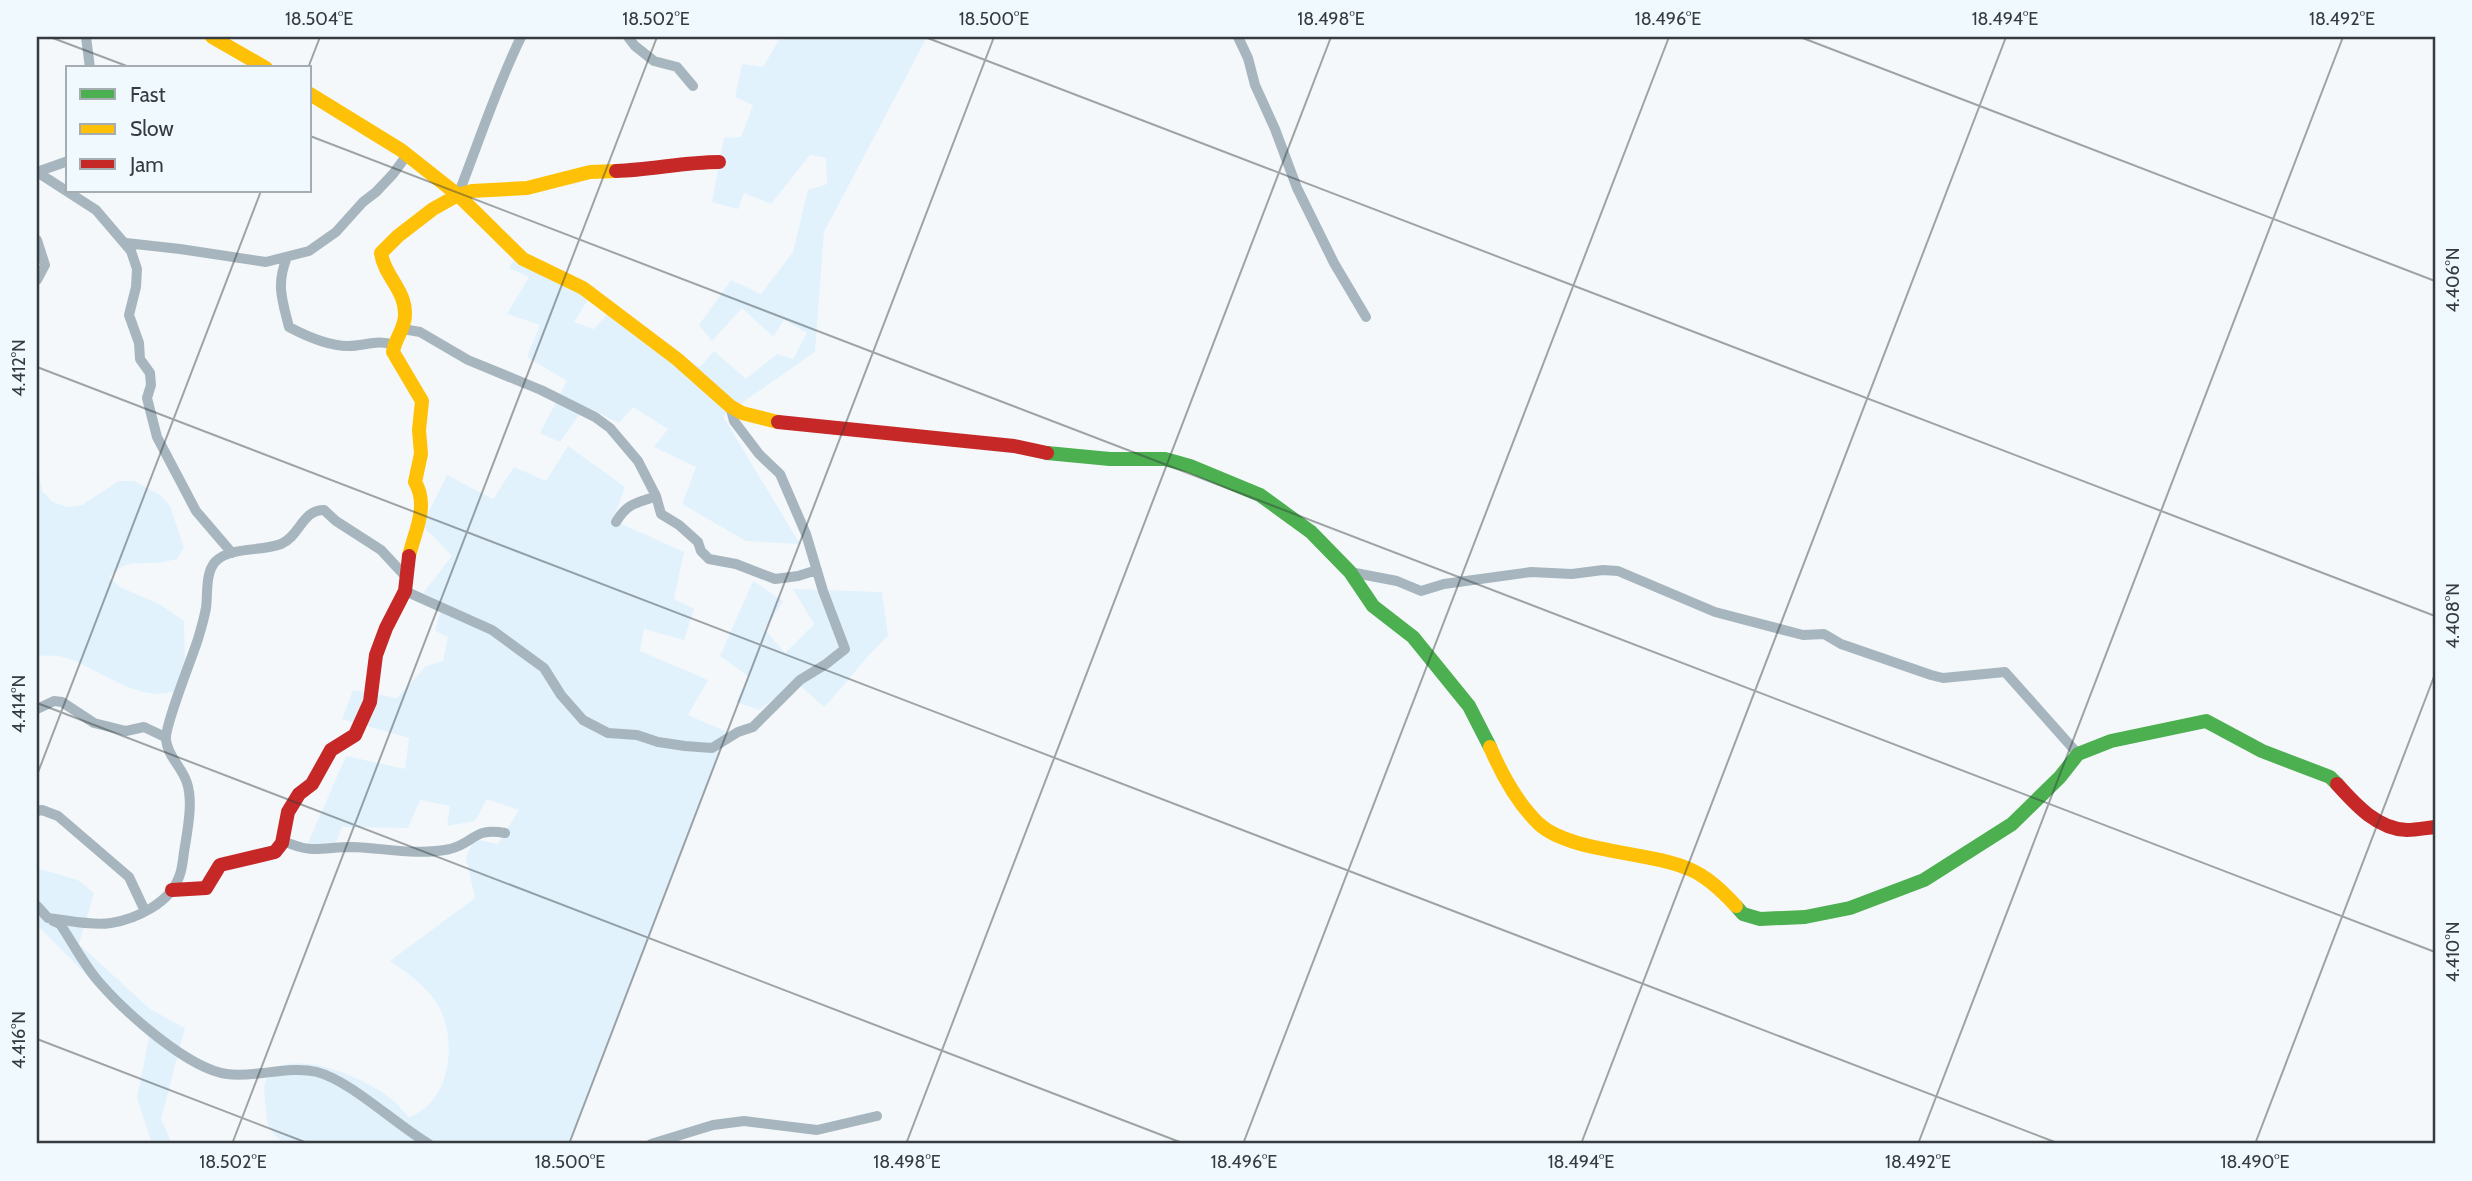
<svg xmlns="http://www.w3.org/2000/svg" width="2472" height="1181" font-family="Cabin,sans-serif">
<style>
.green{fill:#e1f2fd}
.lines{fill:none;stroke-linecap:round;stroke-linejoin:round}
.street{stroke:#a7b6be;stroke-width:10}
.fast{stroke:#4caf50;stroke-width:14}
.slow{stroke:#ffc107;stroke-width:14}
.jam{stroke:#c62828;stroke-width:14}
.ticks{fill:none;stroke:#363b3f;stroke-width:2;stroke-opacity:0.45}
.neatline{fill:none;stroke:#363b3f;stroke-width:2.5}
.ticks-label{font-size:18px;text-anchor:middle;fill:#363b3f}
</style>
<rect width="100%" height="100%" fill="#f4f8fa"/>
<path class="green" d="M809 37H927L824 232 815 352 723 416 800 544 746 541 682 504 696 467 654 447 668 429 633 407 619 423 585 406 560 442 540 433 567 381 527 357 540 325 507 314 529 277 509 268 518 253 596 287 574 322 594 329 609 312 700 367 714 351 746 379 777 354 793 359 807 333 784 320 773 337 742 308 712 341 699 325 731 280 761 294 793 252 808 190 827 184 826 158 810 155 771 204 744 193 738 209 712 202 724 138 741 137 753 105 735 97 742 64 763 67 779 40Z
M568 446 625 487 613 520 684 552 674 599 694 609 684 640 644 629 640 651 708 680 688 715 727 732 569 1144H284C267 1129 267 1125 265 1103 265 1096 263 1088 265 1082 282 1040 367 1079 390 1098 397 1103 403 1111 409 1117 451 1103 458 1039 438 1005 426 985 408 974 390 961L475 898 466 858 474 839 498 844 519 810 487 799 475 821 447 826 450 806 420 800 408 828 342 827 333 851 307 845 346 756 405 769 409 738 342 719 353 690 397 698 426 666 443 661 448 637 435 631 443 603 423 593 452 556 422 525 447 475 493 499 514 467 546 481Z
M37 462 42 491 53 502 67 507 82 505 119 481H134L160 495 170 506 184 547 177 559C168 561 159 563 149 563 126 564 128 561 109 577L120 587 161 605 184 621 185 663 177 690C143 705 101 671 70 659 59 655 48 655 37 656Z
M753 581 783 601 765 630 785 653 814 624 793 589 882 592 888 636C864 657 847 684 824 707L796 682 759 710 736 702 749 677 720 656Z
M40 869 78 880 94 893 79 944 150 1009 185 1028 161 1119 172 1144H152L137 1098 149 1038 37 925V870Z"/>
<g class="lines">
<path class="street" d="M86 37 90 68
M628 37 635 46 654 61 677 67 693 86
M1238 37 1248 58 1255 85 1275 129 1297 188 1334 263 1366 317
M37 172 96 210 131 251 137 269 136 287 129 315 139 343 140 359 150 373 151 385 147 398 157 437 196 511 232 553
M37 172 68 161
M458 195C479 142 496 88 521 37
M37 240 45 265 37 280
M126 243 180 249 266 262 309 251 336 232 363 202 376 192 393 174 407 155
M287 257C276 285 282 299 289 327 306 336 329 346 348 346 364 346 379 339 393 345
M403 329 420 332 468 360 541 390 595 417 610 428 638 461 656 496 661 514 679 525 698 542 701 551 709 559 736 564 775 579 798 576 817 570
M616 522C628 502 636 504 656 496
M1350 572 1397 581 1421 591 1444 584 1531 572 1572 574 1603 570 1618 571 1715 612 1803 635 1824 634 1841 644 1931 675 1943 678 2005 672 2078 754
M405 591 492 630 544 668 561 695 583 720 608 733 637 735 658 742 685 746 712 748 738 732 753 727 800 680 826 664 845 649 823 591 806 534 780 474 759 454 734 421 730 406
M37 709 54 701 62 702 94 723 126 731 144 727 165 737
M37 811 42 810 58 816 129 877 145 911
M282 841C292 844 303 850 314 849 326 849 339 847 352 847 385 848 416 856 450 849 475 843 473 827 505 833
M37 906 48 918C68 920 91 926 111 923 136 919 170 903 179 877 183 868 183 856 185 846 188 827 193 801 187 783 182 767 168 757 166 740 164 727 192 658 198 639 201 629 204 619 206 608 208 594 205 574 215 562 230 546 261 552 281 544 300 536 302 510 324 510L336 521 381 550 407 578
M53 921 60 924C73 943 84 965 99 982 124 1011 188 1069 227 1074 256 1078 288 1065 317 1072 351 1081 396 1125 429 1144
M651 1144 713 1125 744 1121 817 1130 877 1116"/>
<path class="fast" d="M1047 453 1110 459H1165L1190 466 1260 495 1311 532 1350 572 1373 606 1413 637 1469 706 1490 747
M1736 906 1743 914 1760 919 1805 917 1850 908 1924 880 2012 824 2060 777 2078 754 2111 741 2206 721 2262 751 2330 777 2337 784"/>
<path class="slow" d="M212 37 266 68
M310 94 401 150 458 195 523 259 583 288 677 359 730 406 742 413 778 422
M409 556C415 531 429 506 415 482L421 454 419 430 422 401 393 352C395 338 405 329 405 315 406 290 384 276 381 253L398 236 433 209 458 195 472 191 527 188 590 172 616 171
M1490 747C1502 775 1517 803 1539 824 1571 853 1649 851 1689 869 1707 876 1723 892 1736 906"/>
<path class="jam" d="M616 171C651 170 684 162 719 162
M778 422 1014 446 1047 453
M2337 784C2355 804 2377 829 2407 830 2416 830 2426 828 2435 827
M172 890 206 888 220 865 275 852 282 843 288 812 299 794 312 784 331 750 355 735 370 702 376 655 386 628 405 591 409 556"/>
</g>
<path class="ticks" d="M50 37 132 68M925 37 2435 616M1800 37 2435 281M308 68 320 37M310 136 2435 952M37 367 2060 1144M37 703 1185 1144M37 775 261 191M37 1039 310 1144M232 1144 657 37M569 1144 994 37M906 1144 1331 37M1243 1144 1669 37M1581 1144 2006 37M1918 1144 2343 37M2255 1144 2435 674"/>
<rect width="2472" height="1181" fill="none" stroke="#f0f9fe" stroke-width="77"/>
<rect x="66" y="66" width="245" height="126" fill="#f0f9fe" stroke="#a6adb2" stroke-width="2"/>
<rect x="80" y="89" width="35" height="10" fill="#4caf50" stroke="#a6adb2" stroke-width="2"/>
<text x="130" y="102" font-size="21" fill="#363b3f">Fast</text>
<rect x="80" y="124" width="35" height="10" fill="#ffc107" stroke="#a6adb2" stroke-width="2"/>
<text x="130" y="136" font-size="21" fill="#363b3f">Slow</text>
<rect x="80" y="159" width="35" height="10" fill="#c62828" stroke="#a6adb2" stroke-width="2"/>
<text x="130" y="172" font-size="21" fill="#363b3f">Jam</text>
<rect x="38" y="38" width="2396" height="1104" class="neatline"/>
<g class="ticks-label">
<text x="319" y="25">18.504°E</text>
<text x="656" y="25">18.502°E</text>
<text x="994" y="25">18.500°E</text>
<text x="1331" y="25">18.498°E</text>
<text x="1668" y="25">18.496°E</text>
<text x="2005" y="25">18.494°E</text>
<text x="2342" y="25">18.492°E</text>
<text transform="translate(2453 280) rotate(-90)" y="6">4.406°N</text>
<text transform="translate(19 368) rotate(-90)" y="6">4.412°N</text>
<text transform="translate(2453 616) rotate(-90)" y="6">4.408°N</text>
<text transform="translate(19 704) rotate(-90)" y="6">4.414°N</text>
<text transform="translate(2453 952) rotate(-90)" y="6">4.410°N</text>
<text transform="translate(19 1040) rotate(-90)" y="6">4.416°N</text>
<text x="233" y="1168">18.502°E</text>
<text x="570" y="1168">18.500°E</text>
<text x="907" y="1168">18.498°E</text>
<text x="1244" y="1168">18.496°E</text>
<text x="1581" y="1168">18.494°E</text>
<text x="1918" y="1168">18.492°E</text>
<text x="2255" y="1168">18.490°E</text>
</g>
</svg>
